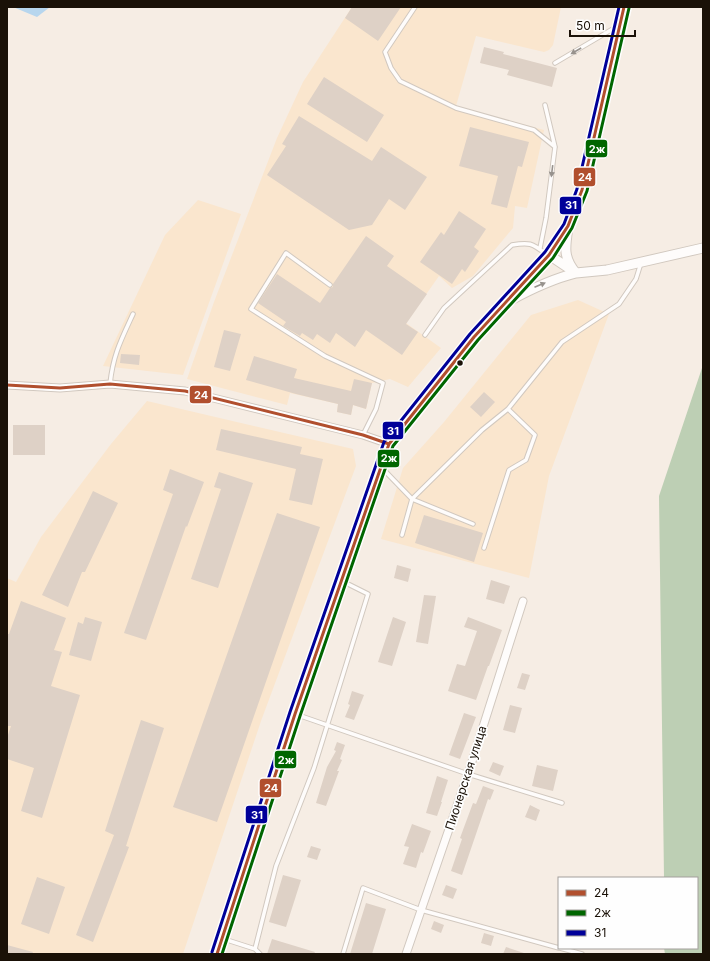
<svg xmlns="http://www.w3.org/2000/svg" width="710" height="961" font-family="Inter,sans-serif">
<style>
.built{fill:#fae6ce}
.forest{fill:#bdcfb4}
.water{fill:#b7d6ee}
.building{fill:#ded1c6}
.lines{fill:none;stroke-linecap:round;stroke-linejoin:round}
.service-casing{stroke:#d1c8bf;stroke-width:5.5}
.minor-casing{stroke:#d1c8bf;stroke-width:9}
.tertiary-casing{stroke:#d1c8bf;stroke-width:11}
.primary-casing{stroke:#cec9c4;stroke-width:14}
.service{stroke:#fefcfb;stroke-width:3.5}
.minor{stroke:#fefcfb;stroke-width:7}
.tertiary{stroke:#fefcfb;stroke-width:9}
.primary{stroke:#ebe5de;stroke-width:12}
.bus-1-casing{stroke:#fefefe;stroke-width:6}
.bus-2-casing{stroke:#fefefe;stroke-width:6}
.bus-3-casing{stroke:#fefefe;stroke-width:6}
.bus-1{stroke:#b14f2e;stroke-width:3}
.bus-2{stroke:#060;stroke-width:3}
.bus-3{stroke:#009;stroke-width:3}
.oneway{fill:#97928d}
.bus-dot{fill:#1a1107;stroke:#fefefe;stroke-width:1.5}
.labels{text-anchor:middle;stroke-width:3.5;stroke-linejoin:round;paint-order:stroke}
.street-label{font-size:12px;fill:#1a1107;stroke:#fefefe}
.line-badge{stroke:#fefefe;stroke-width:1.5}
.badge-label{font-size:11px;text-anchor:middle;font-weight:bold;fill:#fff}
</style>
<rect width="100%" height="100%" fill="#f6ede4"/>
<path class="built" d="M352 7H561L553 45 549 50 544 52 476 36 456 106 544 130 527 208 515 206 513 228 473 276 452 288 439 276 406 323 441 348 408 387 390 379 372 383 366 409 353 405 351 415 337 412 338 404 290 393 287 405 187 379 214 302 277 138 303 82Z
M198 200 241 214 183 375 103 366 165 235Z
M578 300 609 314 549 476 529 578 381 539 403 468 444 422 531 315Z
M147 401 353 449 356 466 261 721 183 954H7V578L16 582 41 537 111 444Z"/>
<path class="forest" d="M703 365V954H665L664 948H697V878H664L659 496Z"/>
<path class="water" d="M13 7H50L37 17Z"/>
<path class="building" d="M352 7H401L378 41 345 18Z
M484 47 504 52 503 54 557 68 552 87 507 75 509 70 480 63Z
M324 77 384 115 367 142 307 104Z
M299 116 372 161 381 147 427 177 405 210 389 199 372 225 349 230 267 175 286 146 282 144Z
M470 127 529 142 522 167 518 166 507 208 491 204 498 176 459 166Z
M459 211 486 229 474 247 479 251 465 272 462 269 452 284 420 262 441 232 444 235Z
M366 236 394 256 387 266 427 294 406 324 418 332 402 355 366 330 355 347 336 333 330 343 317 334 313 340 302 333 300 336 283 326 286 322 258 303 277 274 320 303 330 288 333 287V284Z
M224 330 241 334 230 371 214 367Z
M121 354 140 355 139 365 120 363Z
M254 356 297 369 294 378 351 391 354 379 372 383 366 409 353 405 351 415 337 412 338 404 296 394 246 380Z
M484 392 495 402 481 417 470 407Z
M13 425H45V455H13Z
M221 429 302 447 300 454 323 459 312 505 289 500 296 469 216 450Z
M170 469 204 482 187 527 186 526 146 640 124 633 173 494 163 490Z
M219 472 253 483 218 588 191 579 221 489 214 487Z
M93 491 118 503 85 572H82L68 607 42 595Z
M277 513 320 527 217 822 173 807Z
M424 515 483 533 474 562 415 543Z
M397 565 411 569 408 582 394 578Z
M491 580 510 586 504 604 486 599Z
M424 595 436 596 428 644 416 642Z
M21 601 66 618 54 650 62 652 51 686 80 695 42 818 21 811 34 768 7 759V738L11 726H7V634H9Z
M85 617 102 622 91 661 69 655 78 622 83 624Z
M393 617 406 622 392 666 378 662Z
M468 617 502 630 489 666H488L476 700 448 691 457 664 465 666 477 631 464 627Z
M522 673 530 675 525 690 517 688Z
M352 691 364 695 354 720 345 717 350 705 348 704Z
M510 705 522 708 515 733 503 730Z
M464 713 476 717 460 759 449 755Z
M141 720 164 728 126 846 129 847 93 942 76 935 114 835 105 831Z
M337 742 345 745 340 759 342 760 337 771H339L326 806 316 803 327 767 336 751 334 750Z
M493 762 504 766 500 776 489 771Z
M537 765 558 770 553 791 532 786Z
M437 776 448 780 441 802H442L437 816 426 813Z
M483 786 494 790 490 800 488 799 462 875 451 871 462 839 460 838 473 803 476 804Z
M530 805 540 810 536 821 525 817Z
M412 824 431 831 423 853 421 852 416 868 403 864 409 847 404 846Z
M311 846 321 849 317 860 307 857Z
M283 875 301 880 286 927 269 922Z
M37 877 65 887 49 934 21 924Z
M446 885 457 889 453 899 442 895Z
M366 903 386 909 372 954H350Z
M434 921 444 925 441 933 431 929Z
M484 933 494 936 491 946 481 943Z
M272 939 315 952 314 954H267Z
M7 945 33 952 32 954H7Z
M506 947 524 953V954H503Z"/>
<g class="lines">
<g class="service-casing">
<path id="service" d="M415 7 385 52 391 68 400 81 456 108 534 130 555 147
M555 63 616 27
M540 248 546 218 555 147 545 105
M330 285 286 253 251 309 325 356 383 383 376 409 363 435
M425 335 444 308 512 245C529 242 532 243 546 254
M110 384C113 355 121 340 133 314
M383 469 412 499 473 524
M402 535 412 499 482 430 508 409 562 342 619 304 636 279 641 263
M484 548 509 470 526 460 535 435 508 409
M298 715 468 774 562 803
M224 939 255 949 276 866 314 768 368 594 344 582
M560 948 582 954
M255 949 260 954
M343 954 363 888 421 910 559 948"/>
</g>
<g class="minor-casing">
<path id="minor" d="M7 385 60 388 110 384 185 391 363 435 389 444
M406 954 468 774 523 601"/>
</g>
<g class="tertiary-casing">
<path id="tertiary" d="M549 255 576 273 607 270 703 248
M511 300C533 288 552 279 576 273 563 258 565 247 568 228"/>
</g>
<g class="primary-casing">
<path id="primary" d="M217 954 295 714 389 444 474 337 549 255 568 226 582 190 624 7"/>
</g>
<use href="#service" class="service"/>
<use href="#minor" class="minor"/>
<use href="#tertiary" class="tertiary"/>
<use href="#primary" class="primary"/>
<g class="bus-1-casing">
<path id="bus-1" d="M7 385 60 388 110 384 185 391 363 435 389 444
M217 954 295 714 389 444 474 337 549 255 568 226 582 190 624 7"/>
</g>
<g class="bus-2-casing">
<path id="bus-2" d="M222 954 300 716 393 446 478 340 553 258 572 228 587 191 629 8"/>
</g>
<g class="bus-3-casing">
<path id="bus-3" d="M212 952 290 712 384 442 470 334 545 252 564 224 577 189 619 7"/>
</g>
<use href="#bus-1" class="bus-1"/>
<use href="#bus-2" class="bus-2"/>
<use href="#bus-3" class="bus-3"/>
</g>
<defs><path id="oneway-solid" d="M-6-.8H1V-3.2L6.5 0L1 3.2V.8H-6Z"/></defs>
<g class="oneway">
<use href="#oneway-solid" transform="translate(576 51) rotate(150)"/>
<use href="#oneway-solid" transform="translate(552 171) rotate(97)"/>
<use href="#oneway-solid" transform="translate(540 285) rotate(-23)"/>
</g>
<circle class="bus-dot" cx="460" cy="363" r="3.5"/>
<g class="labels">
<g class="street-label">
<text transform="translate(466 778) rotate(-72)" y="4">Пионерская улица</text>
</g>
</g>
<g class="line-badge">
<rect x="585" y="139" width="23" height="19" rx="4" fill="#060"/>
<rect x="573" y="167" width="23" height="20" rx="4" fill="#b14f2e"/>
<rect x="559" y="196" width="23" height="19" rx="4" fill="#009"/>
<rect x="189" y="385" width="23" height="19" rx="4" fill="#b14f2e"/>
<rect x="382" y="421" width="22" height="19" rx="4" fill="#009"/>
<rect x="377" y="449" width="23" height="19" rx="4" fill="#060"/>
<rect x="274" y="750" width="23" height="19" rx="4" fill="#060"/>
<rect x="259" y="778" width="23" height="20" rx="4" fill="#b14f2e"/>
<rect x="245" y="805" width="23" height="19" rx="4" fill="#009"/>
</g>
<g class="badge-label">
<text x="597" y="153">2ж</text>
<text x="585" y="181">24</text>
<text x="571" y="209">31</text>
<text x="201" y="399">24</text>
<text x="393" y="435">31</text>
<text x="389" y="462">2ж</text>
<text x="286" y="764">2ж</text>
<text x="271" y="792">24</text>
<text x="257" y="819">31</text>
</g>
<rect width="710" height="961" fill="none" stroke="#1a1107" stroke-width="16"/>
<rect x="558" y="877" width="140" height="72" fill="#fefefe" stroke="#a39f9b"/>
<rect x="566" y="890" width="20" height="6" fill="#b14f2e" stroke="#a39f9b"/>
<text x="594" y="897" font-size="12" fill="#1a1107">24</text>
<rect x="566" y="910" width="20" height="6" fill="#006600" stroke="#a39f9b"/>
<text x="594" y="917" font-size="12" fill="#1a1107">2ж</text>
<rect x="566" y="930" width="20" height="6" fill="#000099" stroke="#a39f9b"/>
<text x="594" y="937" font-size="12" fill="#1a1107">31</text>
<path d="M570 30v6h65v-6" fill="none" stroke="#1a1107" stroke-width="2"/>
<text x="576" y="30" font-size="12" fill="#1a1107" stroke="#fefefe" stroke-width="3" paint-order="stroke">50 m</text>
</svg>
